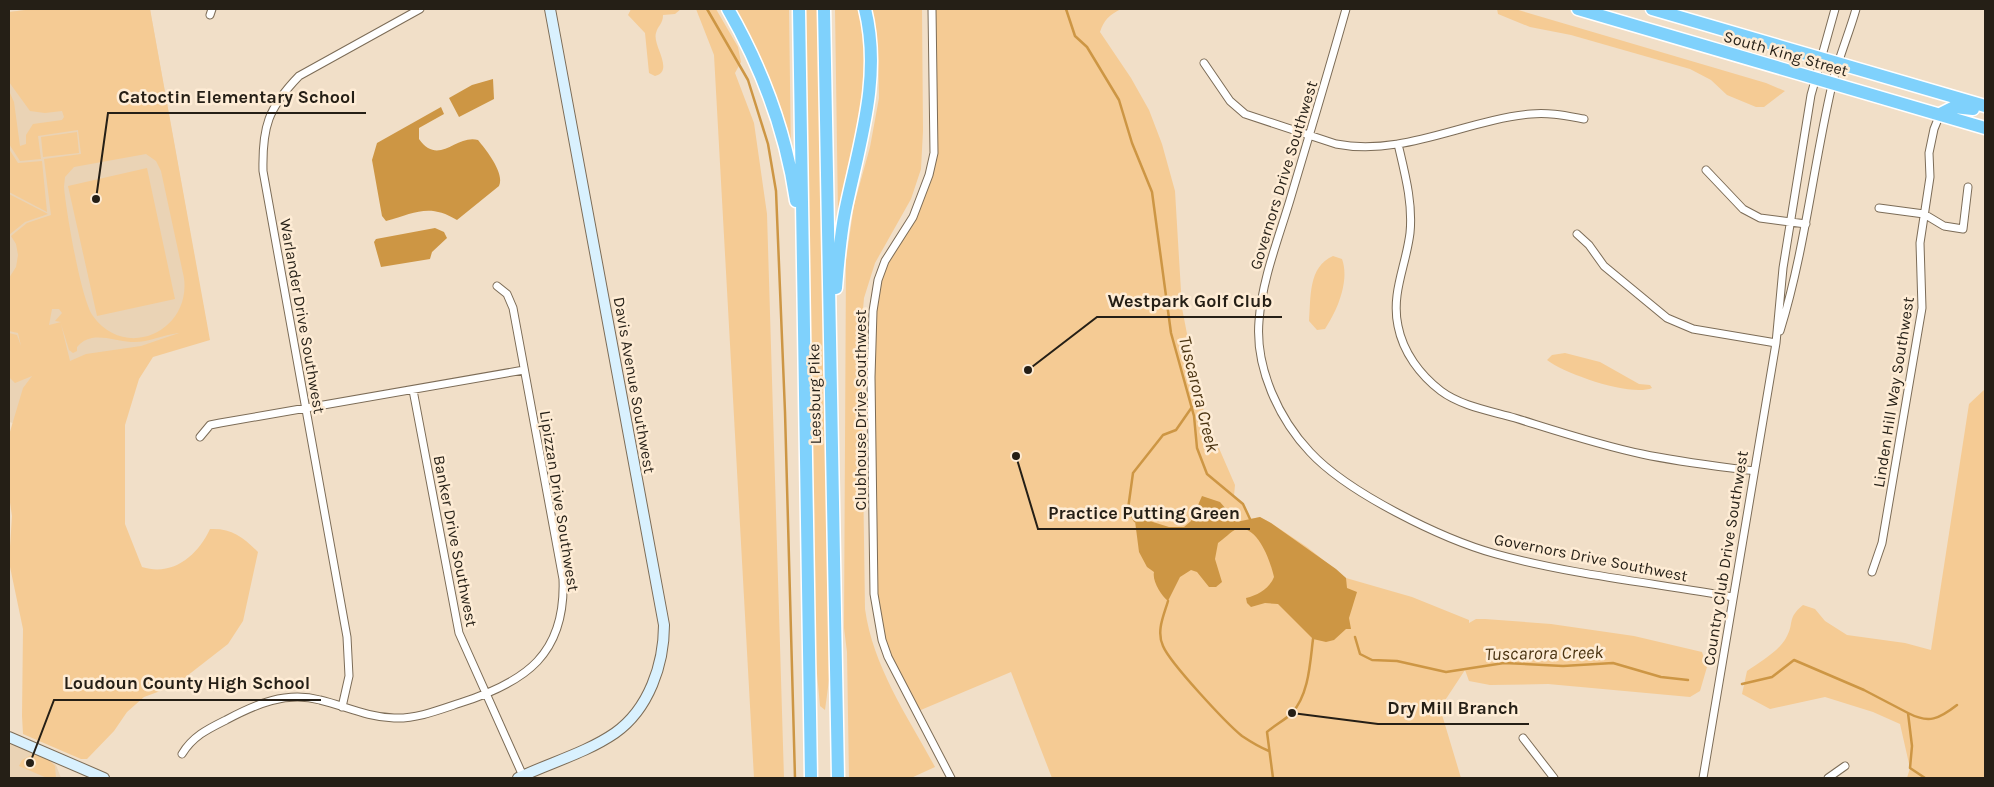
<svg xmlns="http://www.w3.org/2000/svg" width="1994" height="787" font-family="Karla,sans-serif">
<style>
.built{fill:#ead3b5}
.green{fill:#f5cb94;fill-rule:evenodd}
.water{fill:#cd9644}
.lines{fill:none;stroke-linecap:round;stroke-linejoin:round}
.stream{stroke:#cd9644;stroke-width:2.5}
.street-casing{stroke:#7c6c57;stroke-width:9}
.secondary-casing{stroke:#7c6c57;stroke-width:12}
.highway-casing{stroke:#fff;stroke-width:15}
.street{stroke:#fff;stroke-width:7}
.secondary{stroke:#d9f1fe;stroke-width:10}
.highway{stroke:#7fd1fc;stroke-width:12}
.labels{text-anchor:middle;stroke-width:5;stroke-linejoin:round;paint-order:stroke}
.street-label{font-size:16px;fill:#251f16;stroke:#feecd5}
.water-label{font-size:18px;font-style:italic;fill:#4a3310;stroke:#feecd5}
.leader{fill:none;stroke:#251f16;stroke-width:2}
.callout-dot{fill:#251f16;stroke:#feecd5;stroke-width:2}
.callout-label{font-size:18px;text-anchor:middle;font-weight:bold;fill:#251f16;stroke:#feecd5;stroke-width:5;stroke-linejoin:round;paint-order:stroke}
</style>
<rect width="100%" height="100%" fill="#f1dfc8"/>
<path class="built" d="M33 9H150L207 327 25 426 9 422V12Z
M9 743 49 760 56 765 61 778H9Z"/>
<path class="green" d="M34 9H150L210 340 153 357 139 379 125 425V524L142 567C173 577 198 555 210 529 232 528 243 537 258 552L243 621 228 644 174 686 144 697 127 712 114 731 87 759H81L23 734 22 716 23 629 9 562 12 516 9 496V435L23 388 32 376 15 383 9 377V333L17 335 21 346 18 333 9 331V278L16 267 18 255 16 244 11 236 27 223 51 215 44 159 81 154 78 130 38 136 41 159 20 161 9 144V91L14 102 20 146 26 144V135L33 124 62 120 64 117 62 111 45 113 30 111 9 82V12ZM146 154 156 161 161 171 184 278C191 332 125 361 93 316 81 300 66 210 64 187L65 177 74 167ZM59 309 62 313 55 321 61 322 49 325 52 309ZM61 324 69 350 73 353 77 351V347C81 342 86 339 92 338 105 336 118 341 131 342 148 343 161 335 179 333L141 346 86 354 70 361 41 369 70 361Z
M631 9H681L675 14 663 15C663 24 658 25 656 33 652 45 675 71 655 76L649 73 645 33 628 15Z
M696 9H716L738 47 741 62 735 73 754 123 767 214 784 778H754L714 55Z
M731 9H789L791 157Z
M803 9H819L829 680 825 710 820 706 815 652Z
M835 9H860L865 33 867 86 838 214Z
M871 9H922L923 131 921 169 911 199 875 263 864 298 861 332 865 609C873 667 908 717 935 767L911 778H849L847 652 844 628 846 260 854 205 870 147 879 98 878 48Z
M932 9H1121C1109 15 1104 20 1100 32L1131 78 1149 110 1162 144 1175 191 1182 308 1194 370 1205 416 1235 485 1234 496 1243 504 1250 519 1260 517 1271 523 1307 547 1346 578 1412 597 1469 620V623L1476 619H1485L1551 624 1634 636 1702 652 1707 667 1700 691 1690 697 1548 684 1490 685 1469 681 1465 670 1440 708 1461 778H1052L1011 672 916 712 888 657 877 615 873 311 885 261 915 212 929 175 934 140Z
M1497 9H1515L1766 83 1785 91 1764 107H1756L1727 95 1711 80 1690 69 1571 35 1530 27 1498 14Z
M77 132 79 153 43 157 41 137Z
M9 149 18 163 42 161 47 212 9 192Z
M147 168 175 299 97 316 68 186Z
M9 194 48 214 25 222 9 235Z
M1333 256 1342 259C1350 281 1337 311 1325 329L1317 330 1309 321C1311 297 1308 267 1333 256Z
M1565 353 1600 362 1639 384 1650 385 1652 388C1631 397 1565 374 1547 360L1552 355Z
M1985 389V778H1907L1910 768 1900 724 1873 712 1825 697 1770 709 1742 694 1747 671C1760 662 1778 652 1786 638 1795 623 1786 619 1803 605L1815 609 1825 621 1847 635 1905 643 1931 650 1969 404Z
M33 754 49 760 55 766 56 778H47L19 766 22 760Z"/>
<path class="water" d="M493 79 494 99 459 117 449 98 472 85Z
M441 107 444 114 419 128V139C439 167 456 134 478 140 486 150 505 173 499 186L457 220C429 203 415 213 386 221L382 216 372 160 377 143Z
M435 228 444 232 447 238 432 252 430 259 381 267 374 242 376 239Z
M1202 496 1220 502 1233 517 1241 521 1260 517 1271 523 1336 569 1346 578 1347 588 1357 592 1349 618 1351 629H1346L1334 640 1326 642 1313 639 1278 604 1265 603 1251 607 1247 603 1246 598C1258 595 1269 589 1274 577 1271 563 1258 524 1237 529 1231 531 1223 540 1218 543L1215 559 1222 582 1216 587H1209L1197 572 1191 570 1180 577 1168 601C1161 595 1152 581 1154 572L1147 567 1139 552 1135 521 1140 518 1169 527H1184L1191 521Z"/>
<g class="lines">
<path class="stream" d="M707 9 748 80 768 144 776 191 785 412 795 778
M1066 9 1075 36 1087 47 1119 100 1132 143 1152 192 1171 333 1194 416 1197 448 1207 474 1243 504 1250 519
M1135 521 1128 509 1133 473 1163 435 1176 430 1192 407
M1168 601C1164 615 1156 631 1163 646 1170 663 1226 723 1242 736 1251 742 1259 747 1269 751
M1355 637 1360 654 1372 660 1397 661 1446 672 1504 663 1563 666 1613 663 1661 677 1688 680
M1742 684 1772 677 1794 660 1864 690 1908 713 1912 746 1910 768 1925 778
M1908 713C1929 724 1939 719 1957 705
M1273 778 1267 732C1275 725 1285 720 1292 713 1309 694 1310 663 1313 639"/>
<g class="street-casing">
<path id="street" d="M932 9 934 153 929 175 913 217 885 261 878 280 873 311 871 377 874 594 882 640 888 657 951 778
M1346 9C1328 73 1309 136 1290 200 1278 240 1262 280 1259 321 1255 368 1279 419 1310 452 1348 493 1442 539 1496 554 1572 575 1655 583 1733 597
M210 15 212 9
M1204 63 1230 101 1245 114 1336 144C1403 157 1465 120 1531 114 1549 112 1567 116 1584 119
M1398 144C1405 174 1413 203 1410 233 1406 266 1391 293 1398 326 1403 352 1420 375 1441 391 1461 406 1491 411 1515 418 1557 431 1599 445 1642 454 1679 462 1716 466 1754 471
M1706 170 1743 209 1760 218 1806 224
M1879 208 1924 214 1944 226 1963 229 1968 187
M1577 234 1589 245 1604 266 1667 318 1693 329 1776 343
M1780 331C1805 250 1813 167 1832 85 1838 59 1849 34 1856 9
M413 390 459 633 523 776
M200 437 210 425 220 423 524 370
M1872 572 1882 543 1922 308 1920 243 1930 177 1929 153 1934 129 1940 114
M342 707 349 676 347 637 263 171C262 127 268 108 299 76L420 9
M1523 738 1554 778
M182 754C193 736 208 729 226 720 256 704 286 691 320 700 345 706 367 717 394 718 416 719 439 710 460 703 526 682 566 654 563 579L513 308 507 294 497 286
M1703 778 1776 343 1783 268 1811 95 1835 9
M1828 778 1845 766"/>
</g>
<g class="secondary-casing">
<path id="secondary" d="M9 737 104 778
M518 778C549 763 586 753 615 733 649 709 664 664 664 625L550 9"/>
</g>
<g class="highway-casing">
<path id="highway" d="M728 9C763 70 786 132 796 201
M799 9 811 778
M824 9 838 778
M1578 9 1985 128
M1652 9 1985 106
M1940 114 1954 107 1973 109
M836 288C838 263 840 237 845 212 859 144 882 78 865 9"/>
</g>
<use href="#street" class="street"/>
<use href="#secondary" class="secondary"/>
<use href="#highway" class="highway"/>
</g>
<g class="labels">
<g class="street-label">
<text transform="translate(1786 53) rotate(16)" y="6">South King Street</text>
<text transform="translate(1283 175) rotate(-73)" y="6">Governors Drive Southwest</text>
<text transform="translate(303 316) rotate(80)" y="6">Warlander Drive Southwest</text>
<text transform="translate(635 385) rotate(80)" y="6">Davis Avenue Southwest</text>
<text transform="translate(1893 392) rotate(-81)" y="6">Linden Hill Way Southwest</text>
<text transform="translate(814 394) rotate(-91)" y="6">Leesburg Pike</text>
<text transform="translate(860 410) rotate(-90)" y="6">Clubhouse Drive Southwest</text>
<text transform="translate(560 501) rotate(81)" y="6">Lipizzan Drive Southwest</text>
<text transform="translate(456 541) rotate(79)" y="6">Banker Drive Southwest</text>
<text transform="translate(1591 557) rotate(11)" y="6">Governors Drive Southwest</text>
<text transform="translate(1725 558) rotate(-81)" y="6">Country Club Drive Southwest</text>
</g>
<g class="water-label">
<text transform="translate(1199 394) rotate(76)" y="6">Tuscarora Creek</text>
<text transform="translate(1544 653) rotate(-1)" y="6">Tuscarora Creek</text>
</g>
</g>
<path class="leader" d="M96 199L108 113H366M1028 370L1097 317H1282M1016 456L1038 529H1250M30 763L54 700H321M1292 713L1378 724H1529"/>
<g class="callout-dot">
<circle cx="96" cy="199" r="5"/>
<circle cx="1028" cy="370" r="5"/>
<circle cx="1016" cy="456" r="5"/>
<circle cx="30" cy="763" r="5"/>
<circle cx="1292" cy="713" r="5"/>
</g>
<g class="callout-label">
<text x="237" y="103">Catoctin Elementary School</text>
<text x="1190" y="307">Westpark Golf Club</text>
<text x="1144" y="519">Practice Putting Green</text>
<text x="187" y="689">Loudoun County High School</text>
<text x="1453" y="714">Dry Mill Branch</text>
</g>
<rect width="1994" height="787" fill="none" stroke="#251f16" stroke-width="20"/>
</svg>
